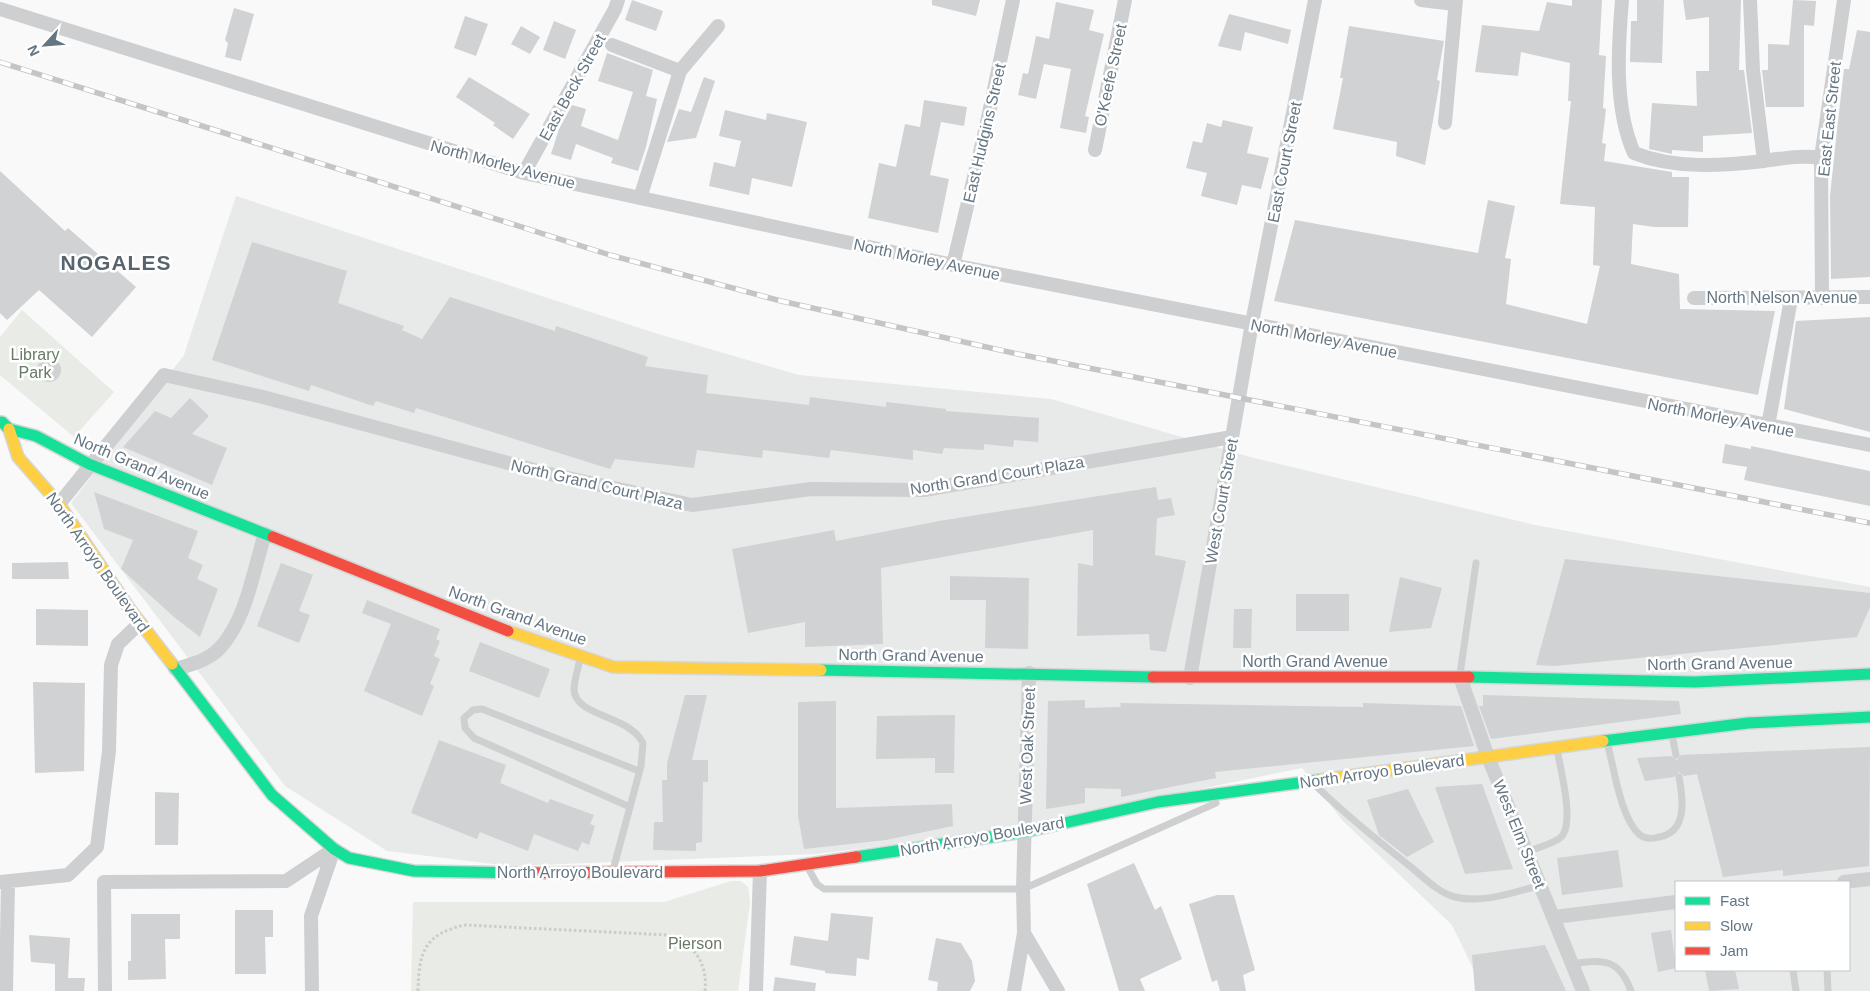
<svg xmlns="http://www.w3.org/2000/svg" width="1870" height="991" font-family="Arial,sans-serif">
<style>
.built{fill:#e8e9e9;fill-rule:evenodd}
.green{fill:#e8ebe6}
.building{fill:#d0d2d3}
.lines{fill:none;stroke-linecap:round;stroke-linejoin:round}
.fast-casing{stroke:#d5d6d7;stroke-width:14}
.slow-casing{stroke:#d5d6d7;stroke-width:14}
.jam-casing{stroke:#d5d6d7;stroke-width:14}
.path{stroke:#cbcccd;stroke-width:3;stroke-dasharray:2.5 2.5;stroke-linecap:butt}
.lane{stroke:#cecfd0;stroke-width:7}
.street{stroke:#cecfd0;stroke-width:14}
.fast{stroke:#16e098;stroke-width:11}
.slow{stroke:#ffcf43;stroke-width:11}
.jam{stroke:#f24e42;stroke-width:11}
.rail-casing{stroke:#c3c5c6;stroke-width:5.5}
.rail{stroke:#fff;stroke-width:4;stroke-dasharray:11;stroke-linecap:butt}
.labels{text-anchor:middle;stroke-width:5;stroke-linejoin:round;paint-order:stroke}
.street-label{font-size:16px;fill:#657683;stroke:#fff}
.park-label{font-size:16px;fill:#687a64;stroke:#fff}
.district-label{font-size:21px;font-weight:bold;letter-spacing:1px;fill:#57646e;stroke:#fff}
</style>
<rect width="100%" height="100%" fill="#f9f9f9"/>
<path class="built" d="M236 196 655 333 799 375 1051 399 1254 458 1535 525 1870 587V991H1484L1452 925 1342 820 1302 768 980 834 816 854 511 866 387 851 285 786 71 503 184 355ZM1676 882H1849V970H1676Z"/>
<path class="green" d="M22 310 114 392 74 437 0 375V337Z
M731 881H741L748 887 750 903 738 991H411L413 902H664Z"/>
<path class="building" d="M632 0 663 11 656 31 625 20Z
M932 0H980L976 16 932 5Z
M1572 0H1602L1599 55 1606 56 1603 108 1606 109 1602 143 1606 144 1604 161 1672 172V177H1689L1688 227H1654L1633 224 1631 264 1679 274 1680 309 1775 311 1758 395 1274 301 1295 220 1478 253 1488 200 1515 206 1505 258 1511 259 1506 304 1587 324 1600 266 1593 265 1595 207 1560 204 1571 101H1568L1570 63 1521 52 1518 76 1475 72 1482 25 1539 31 1547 2 1572 6Z
M1637 0H1664L1662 63 1630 62 1631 21H1637Z
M1683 0H1741L1739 70H1744L1752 133 1703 136V152L1672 150V154L1649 149 1652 103 1697 106 1696 71H1709V17L1686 20Z
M1793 0 1816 1 1814 26 1804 25V107H1766L1762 70H1768V44L1789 45Z
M1056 2 1094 10 1089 30 1104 34 1085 116 1089 117 1086 133 1060 128 1071 69 1044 64 1036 99 1018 95 1023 73 1028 74 1036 36 1049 39Z
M234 8 254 14 241 61 225 57 228 43 225 40Z
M1229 14 1291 30 1288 44 1245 32 1241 51 1218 46Z
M465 16 488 24 476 56 454 48Z
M554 21 576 30 565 59 543 50Z
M521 26 540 37 530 54 511 44Z
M1349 26 1444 41 1437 80 1440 81 1425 165 1396 156 1397 142 1333 129 1343 78H1340Z
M1857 30 1870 32V277L1831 279 1830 196 1837 130 1844 69H1849Z
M607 53 653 70 646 96 657 99 646 147 638 171 611 163 613 158 576 144 571 160 551 154 559 129 572 105 586 109 581 126 618 140 633 92 598 81Z
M469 77 530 114 513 139 493 125 495 123 456 97Z
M704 77 715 81 696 138 667 142 679 109 691 112Z
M924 100 967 107 964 126 941 122 930 175 949 179 938 233 868 218 879 163 896 167 905 124 920 127Z
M725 110 766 120 767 113 807 122 792 187 752 178 749 195 709 186 714 162 735 167 741 141 719 136Z
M1223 120 1253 127 1247 153 1269 158 1261 189 1242 185 1237 205 1201 196 1207 173 1186 168 1193 141 1202 143 1207 123 1221 127Z
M0 171 65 231 68 228 136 287 92 337 39 290 7 320 0 313Z
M252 242 347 271 338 303 404 326 402 330 422 339 450 297 555 331 556 326 648 357 645 366 708 375 706 393 809 405 810 397 886 407V402L946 409V411L1039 418 1038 442 1014 440 1013 447 984 444V450L944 448 942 454 913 450V460L831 450 829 458 763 450 762 458 697 450 694 468 615 459 610 469 416 408 414 413 376 401 373 406 311 385 309 391 212 360Z
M1870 317V432L1784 409 1796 321Z
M37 370a12 12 0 1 1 24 0a12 12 0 1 1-24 0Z
M190 398 209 416 192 434 227 448 212 485 123 447 155 411 171 418Z
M1725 444 1751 449V446L1870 471V506L1744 480 1747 467 1722 463Z
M1156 487 1158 500 1171 498 1175 515 1157 518 1155 555 1186 561 1166 652 1150 650 1149 634 1077 636 1078 563 1093 566V530L881 568 883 644 805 647V622L748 633 732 549 834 530 836 541 939 521Z
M94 492 198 531 188 558 203 565 197 579 218 589 200 637 174 617 121 569 133 540 104 529Z
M1565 559 1870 593V607L1857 637 1555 666 1536 665Z
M68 562 69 579H12V563Z
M281 563 313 575 299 611 310 615 299 643 257 626Z
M950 576 1029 578 1028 649 985 648 986 600H950Z
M1400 577 1442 588 1431 628 1389 632Z
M1296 594H1349V631H1296Z
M367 600 440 629 436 639 440 641 434 656 440 659 430 684 434 686 422 716 364 691 391 624 362 613Z
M36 609 88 610V646L36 645Z
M1234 609H1252L1251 648H1233Z
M480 642 550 669 539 698 469 671Z
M33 682 85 683 84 771 35 773Z
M685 695H707L692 760H708V782H703L702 842 696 843V851L653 850 654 822H663L662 780H667V763Z
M1483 695 1679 701 1681 714 1491 739 1479 706H1483Z
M1085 700V708L1121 707 1120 703 1363 707V703L1461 706 1474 746 1215 772 1216 778 1121 797V789L1085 788V803L1046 809 1048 701Z
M836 701V808L952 804 953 826 886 840 804 849 798 816V702Z
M955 715 954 773H935V758L876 759 877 716Z
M439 740 506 765 500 783 548 803 550 799 594 815 590 824 595 826 589 845 582 842 578 851 534 834 528 851 480 832 477 839 411 813Z
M1870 747 1869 866 1783 876V870L1723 877 1697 774 1684 776 1679 772 1674 777 1645 781 1637 758 1671 756 1677 760 1681 755Z
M1482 784 1513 869 1465 874 1435 787Z
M1408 789 1434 842 1407 857 1379 835 1367 800Z
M155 792 179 793 178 845H155Z
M1618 850 1623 887 1562 895 1557 858Z
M1134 863 1155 910 1161 906 1182 959 1140 979 1145 991H1119L1087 884Z
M1217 895H1234L1255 970 1243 975 1246 991H1220L1217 980 1212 982 1189 904Z
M235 910H273V937H265L266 974H235Z
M831 913 873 917 869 960 857 958 856 976 825 973V971L790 965 794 936 828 941Z
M131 914H180V939H165L166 979 128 980V961H131Z
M1671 930 1676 968 1658 972 1651 933Z
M29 935 70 938 68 978H85L84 991H55V964L31 962Z
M936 938 961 943 972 961 975 981 970 991H937L938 982 928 980Z
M1545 945 1566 991H1475L1472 955Z
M1705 970H1735L1739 989 1709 991Z
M775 977 816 983 815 991H773Z"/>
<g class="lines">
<g class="fast-casing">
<path id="fast" d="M2 422 9 429 36 436 89 464 273 537
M172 664 272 795 334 849 349 858 414 871 526 873
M821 670 1153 677
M1469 677 1695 682 1870 674
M1603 741 1748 723 1870 717
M856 857 1024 832 1158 802 1320 780"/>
</g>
<g class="slow-casing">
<path id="slow" d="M9 429 18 457 59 504 129 608 172 664
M508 631 613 667 821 670
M1320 780 1603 741"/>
</g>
<g class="jam-casing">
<path id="jam" d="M273 537 508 631
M1153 677H1469
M526 873 760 871 856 857"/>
</g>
<path class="path" d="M418 991C419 952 424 934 465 925L668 935C694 944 708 963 705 991"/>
<path class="lane" d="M580 659C578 669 574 680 574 690 576 717 628 714 643 743L641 766 613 870
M1460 674 1476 563
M1672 735 1676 755
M1607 742C1614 767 1620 818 1640 835 1645 839 1653 839 1659 837 1688 832 1683 798 1679 777
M1316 786C1346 815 1378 841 1411 867 1424 878 1439 893 1455 897 1483 904 1514 892 1541 885
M630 807 474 738 465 728 464 718 473 710 482 709 639 771
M1527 852C1537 848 1552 844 1560 838 1576 826 1560 768 1557 749
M807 866 817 884 824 889H1023L1216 803
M1572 964C1603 959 1619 958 1631 991
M1793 970 1796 991
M1827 970 1828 991"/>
<path class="street" d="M1421 0 1455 4
M1622 0C1618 48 1614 108 1634 153 1674 169 1721 166 1764 161 1784 158 1801 155 1821 158
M1750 0 1753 70 1764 161
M0 9 524 173 953 265 1870 445
M612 45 680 71
M1445 123 1456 0
M1095 150 1125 0
M524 173 615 9 618 0
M640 198 680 71 718 26
M953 265 986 127 1013 0
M1694 298 1870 297
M1822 298 1821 158 1844 0
M1768 426 1791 299
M59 504 164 375 263 397 545 473 692 505 811 489 924 490 1232 437
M175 669C190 665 209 660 220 648 247 618 253 571 265 534
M1029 673 1023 889 1024 933 1058 991
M1460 677 1488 757 1583 991
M1190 678 1252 323 1315 0
M0 882 68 875 97 847 109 751 111 665 118 644 140 623
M1844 882 1870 879
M1554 917 1676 902
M6 991 8 882
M105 991 104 882 286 881 334 849
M312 991 311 916 334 849
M756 991 760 871
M1014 991 1024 933"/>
<use href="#fast" class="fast"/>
<use href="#slow" class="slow"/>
<use href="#jam" class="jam"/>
<g class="rail-casing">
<path id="rail" d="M0 62 610 255 781 301 1018 354 1870 523"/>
</g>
<use href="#rail" class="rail"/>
</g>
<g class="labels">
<g class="street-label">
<text transform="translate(1110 75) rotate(-78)" y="6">O'Keefe Street</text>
<text transform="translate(572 87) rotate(-61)" y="6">East Beck Street</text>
<text transform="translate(1829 119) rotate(-84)" y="6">East East Street</text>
<text transform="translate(984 133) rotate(-77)" y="6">East Hudgins Street</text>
<text transform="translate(1284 162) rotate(-79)" y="6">East Court Street</text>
<text transform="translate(503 164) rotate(15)" y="6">North Morley Avenue</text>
<text transform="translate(927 259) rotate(12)" y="6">North Morley Avenue</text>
<text x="1782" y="303">North Nelson Avenue</text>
<text transform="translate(1324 338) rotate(11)" y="6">North Morley Avenue</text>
<text transform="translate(1721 417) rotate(11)" y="6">North Morley Avenue</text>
<text transform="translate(142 466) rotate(23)" y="6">North Grand Avenue</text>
<text transform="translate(997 475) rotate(-9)" y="6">North Grand Court Plaza</text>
<text transform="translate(597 484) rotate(13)" y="6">North Grand Court Plaza</text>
<text transform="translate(1221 501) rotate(-80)" y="6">West Court Street</text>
<text transform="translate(98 562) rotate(55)" y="6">North Arroyo Boulevard</text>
<text transform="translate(518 615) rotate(20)" y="6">North Grand Avenue</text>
<text transform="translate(911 655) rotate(1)" y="6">North Grand Avenue</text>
<text x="1315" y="667">North Grand Avenue</text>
<text transform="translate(1720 663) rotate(-1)" y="6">North Grand Avenue</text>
<text transform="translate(1027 746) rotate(-88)" y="6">West Oak Street</text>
<text transform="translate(1382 771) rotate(-8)" y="6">North Arroyo Boulevard</text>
<text transform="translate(1520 834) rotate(68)" y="6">West Elm Street</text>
<text transform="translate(982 836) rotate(-10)" y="6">North Arroyo Boulevard</text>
<text x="580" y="878">North Arroyo Boulevard</text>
</g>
<g class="park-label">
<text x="35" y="360">Library<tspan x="35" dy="18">Park</tspan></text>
<text x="695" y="949">Pierson</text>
</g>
<g class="district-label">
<text x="116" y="270">NOGALES</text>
</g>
</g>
<rect x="1675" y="881" width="175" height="90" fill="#ffffff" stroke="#c1c8cd"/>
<rect x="1685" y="897" width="25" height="8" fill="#16e098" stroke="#c1c8cd"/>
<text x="1720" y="906" font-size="15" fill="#657683">Fast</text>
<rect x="1685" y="922" width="25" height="8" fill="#ffcf43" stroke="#c1c8cd"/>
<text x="1720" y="931" font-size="15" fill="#657683">Slow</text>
<rect x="1685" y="947" width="25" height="8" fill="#f24e42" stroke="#c1c8cd"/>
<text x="1720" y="956" font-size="15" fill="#657683">Jam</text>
<g transform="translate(45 45) rotate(244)" stroke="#ffffff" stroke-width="4" paint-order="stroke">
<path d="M0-4L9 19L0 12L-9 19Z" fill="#657683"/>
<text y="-8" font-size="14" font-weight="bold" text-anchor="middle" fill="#657683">N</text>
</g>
</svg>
